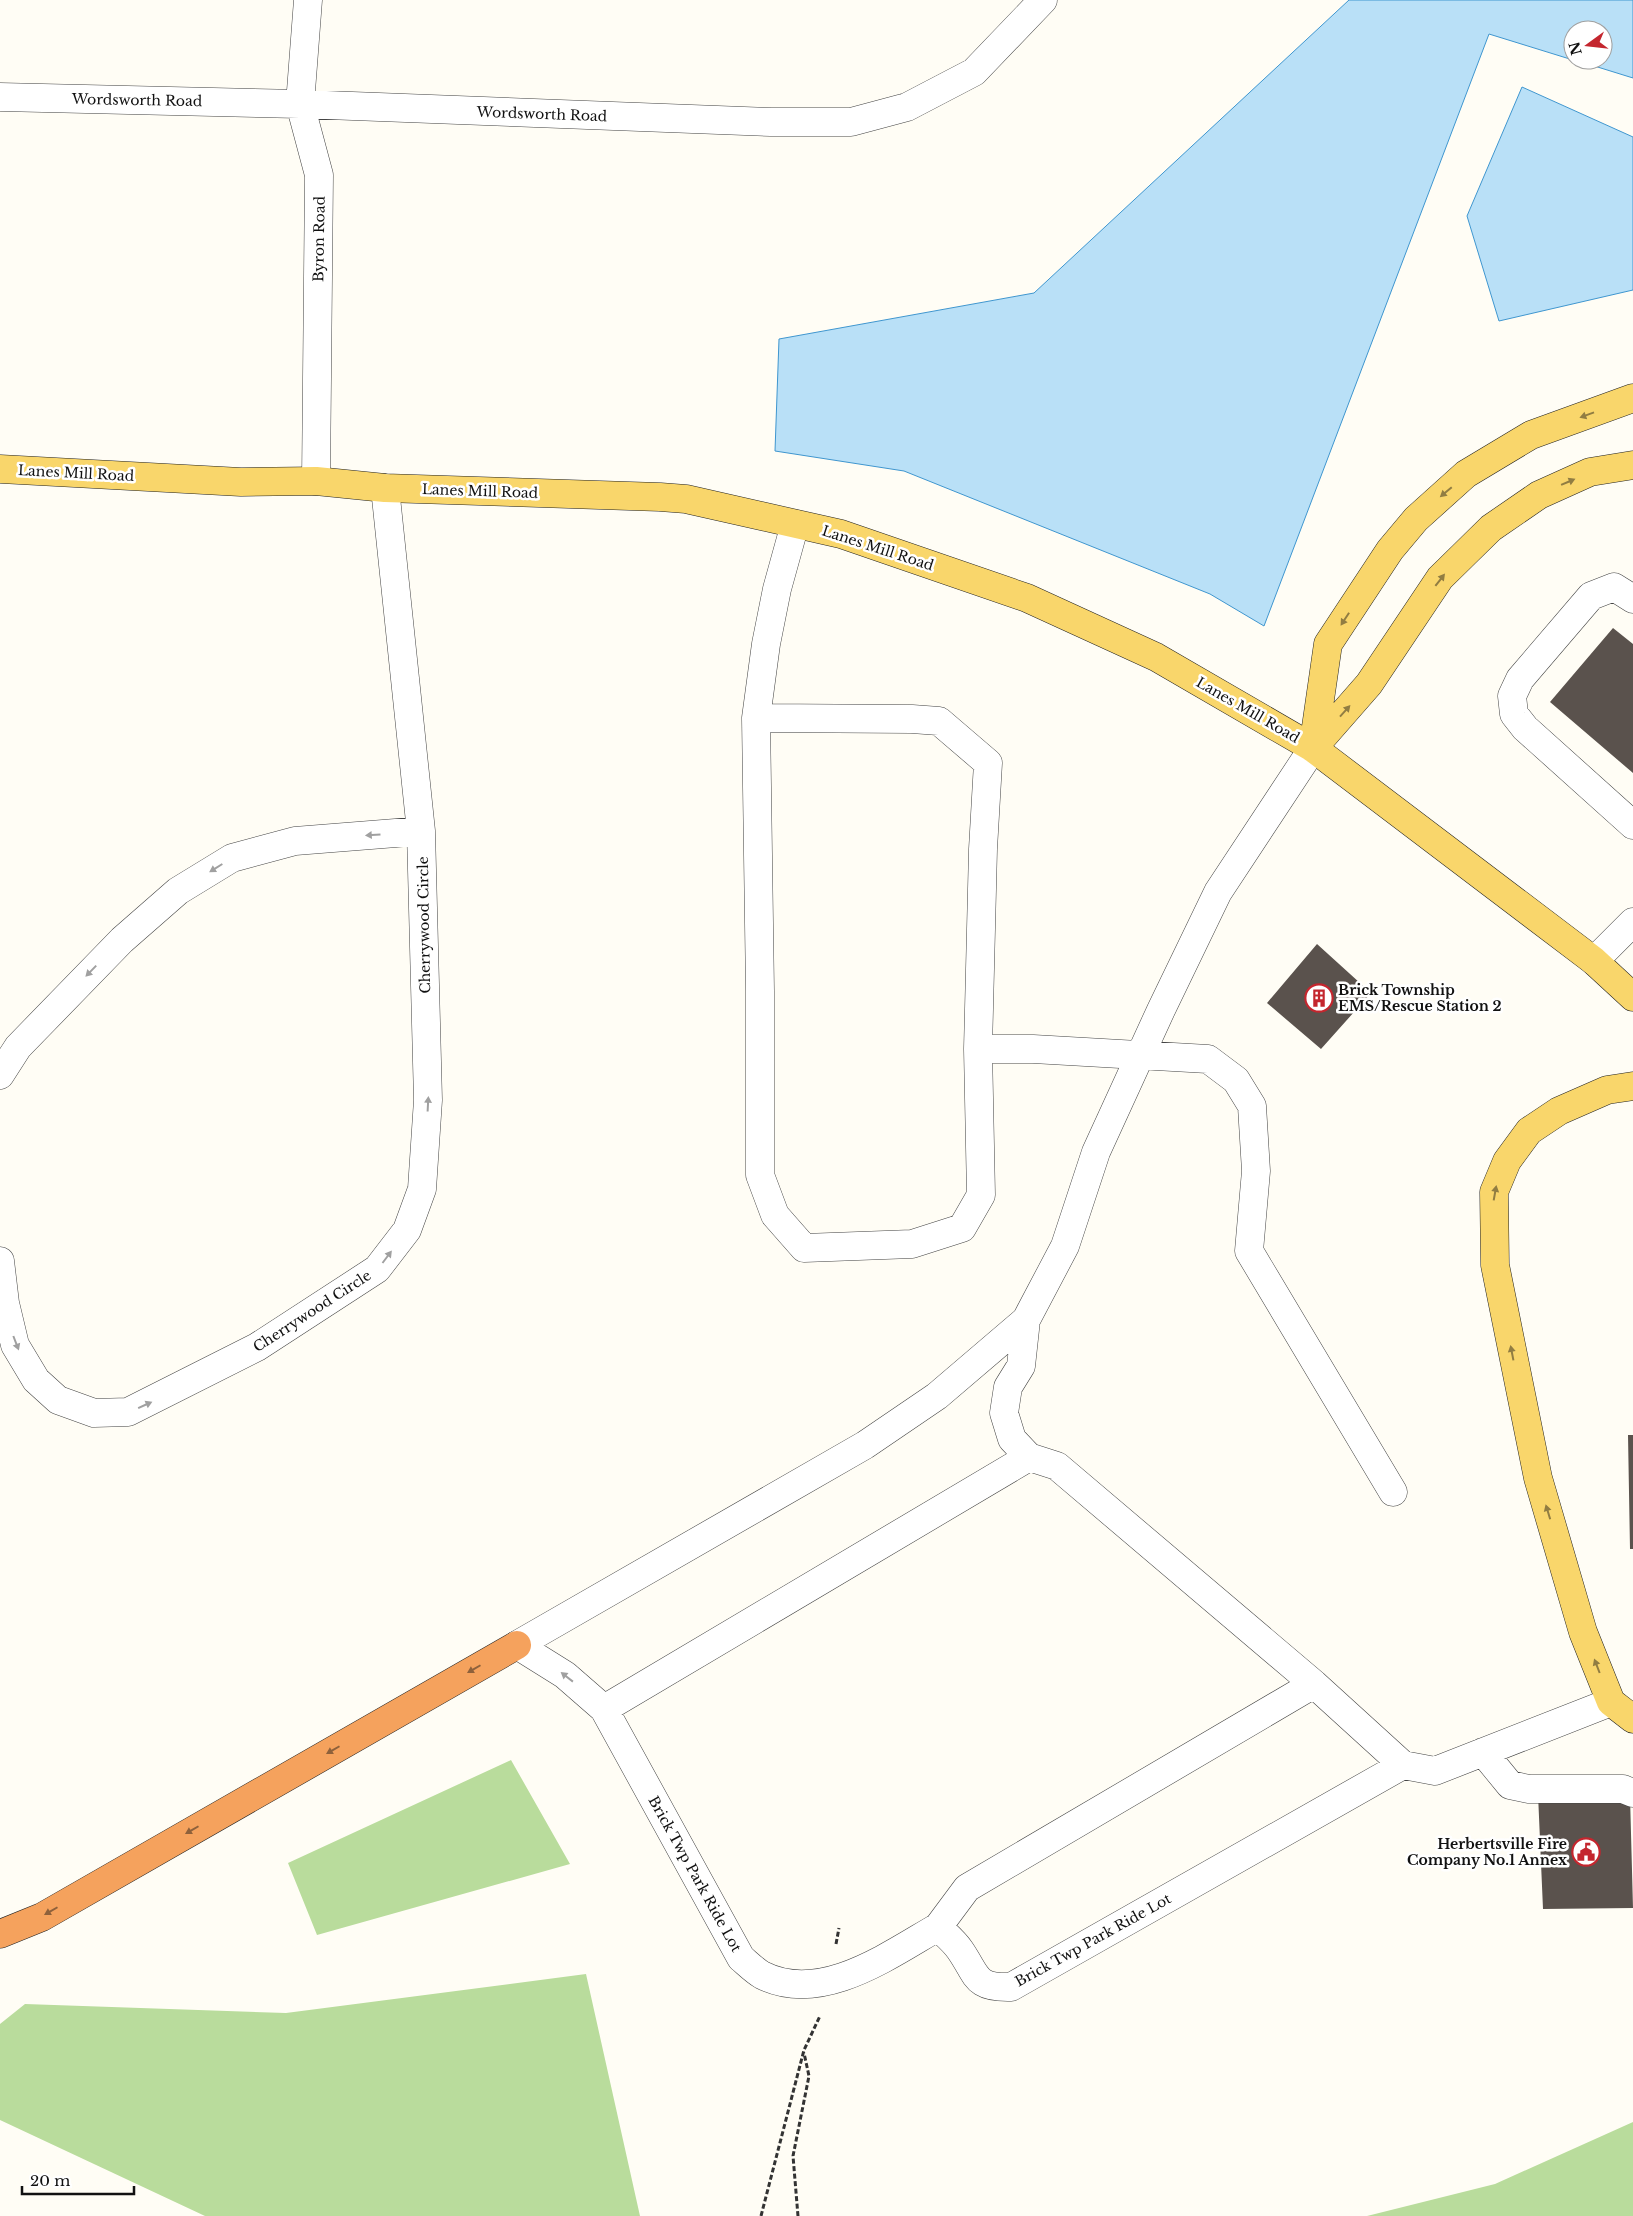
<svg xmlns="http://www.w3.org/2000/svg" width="1633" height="2216" font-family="'Libre Baskerville',serif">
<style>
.forest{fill:#b9dc9c}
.water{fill:#b9e0f7;stroke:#3f96cf}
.building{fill:#5a524d}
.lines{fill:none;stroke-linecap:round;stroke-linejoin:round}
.minor-casing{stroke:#444;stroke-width:29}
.major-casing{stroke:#222;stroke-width:29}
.highway-casing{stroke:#222;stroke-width:29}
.path{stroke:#333;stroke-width:3;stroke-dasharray:5 2.5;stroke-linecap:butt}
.minor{stroke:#fff;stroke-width:28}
.major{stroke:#f9d66b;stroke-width:28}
.highway{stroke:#f5a25d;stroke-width:28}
.oneway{fill:#917d42}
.oneway2{fill:#a0a0a0}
.oneway3{fill:#8e613b}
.labels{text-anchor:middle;stroke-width:5;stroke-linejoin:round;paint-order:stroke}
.street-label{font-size:14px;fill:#111;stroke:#fff}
.poi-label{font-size:14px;font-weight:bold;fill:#111;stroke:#fff;text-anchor:start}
</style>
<rect width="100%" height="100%" fill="#fffdf5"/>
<path class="forest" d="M511 1760 570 1864 317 1935 288 1863Z
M586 1974 640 2216H205L0 2120V2024L25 2004 286 2013Z
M1633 2122V2216H1367L1495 2184Z"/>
<path class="water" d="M1349 0H1633V78L1575 60H1603V30H1573V60L1489 34 1264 626 1210 594 904 471 775 451 779 339 1034 293Z
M1522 87 1633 137V290L1499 321 1467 216Z"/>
<path class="building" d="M1613 628 1633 644V773L1550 702Z
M1317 944 1371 993 1321 1049 1267 1003Z
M1628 1435H1633V1549H1630Z
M1538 1794 1630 1796 1633 1908 1543 1909Z"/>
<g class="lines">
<g class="minor-casing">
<path id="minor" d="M308 0 300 104 319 175 316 481
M0 97 300 104 771 122H851L907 107 974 72 1043 0
M795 524 777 589 766 644 756 718 760 991V1175L775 1215 804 1248 912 1244 962 1228 981 1195 978 1049H1033L1208 1059 1236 1080 1252 1106 1256 1171 1249 1251 1393 1492
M1633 599 1614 587 1591 596 1520 679 1512 696 1514 714 1525 728 1633 825
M756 718 912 719 939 721 988 763 983 849 978 1049
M1313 748 1218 892 1161 1010 1096 1152 1065 1246 1026 1320 1021 1366 1008 1387 1004 1413 1012 1439 1029 1457 1057 1466 1314 1684 1403 1765 1435 1771 1611 1702
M1594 961 1633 922
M0 1075 18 1047 122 940 178 891 232 858 295 841 421 831
M0 1261 5 1303 15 1345 36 1380 58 1400 94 1413 128 1412 257 1347 377 1269 407 1230 422 1189 428 1100 421 831 385 488
M1026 1320 937 1396 865 1445 517 1645 565 1675 604 1709 741 1958C748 1964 755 1971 762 1975 821 2005 889 1955 938 1927 945 1934 954 1941 960 1950 978 1976 974 1988 1011 1987L1403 1765
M604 1709 1029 1457
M1483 1752 1510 1785 1529 1789H1623L1633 1793
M938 1927 967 1888 1314 1684"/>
</g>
<g class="major-casing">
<path id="major" d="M0 469 241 482 316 481 385 488 660 497 686 499 841 534 1027 598 1156 657 1313 748 1594 961 1633 997
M1313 748 1328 644 1390 550 1416 519 1466 474 1531 435 1633 398
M1313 748 1369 684 1440 578 1491 528 1539 495 1590 472 1633 465
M1633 1086 1607 1090 1559 1111 1529 1131 1507 1161 1494 1192 1495 1265 1538 1478 1583 1632 1611 1702 1633 1719"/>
</g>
<g class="highway-casing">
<path id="highway" d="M0 1934 42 1917 517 1645"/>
</g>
<path class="path" d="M836 1944 839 1928
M761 2216 804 2050 820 2016
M798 2216 793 2156 809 2076 804 2053"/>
<use href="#minor" class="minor"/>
<use href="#major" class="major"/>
<use href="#highway" class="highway"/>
</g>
<defs><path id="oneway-solid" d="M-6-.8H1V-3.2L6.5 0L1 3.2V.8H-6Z" transform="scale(1.25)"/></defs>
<g class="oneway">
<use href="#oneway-solid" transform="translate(1587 415) rotate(160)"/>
<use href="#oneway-solid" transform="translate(1568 482) rotate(-23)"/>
<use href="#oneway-solid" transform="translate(1446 492) rotate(140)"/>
<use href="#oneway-solid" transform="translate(1440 580) rotate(-52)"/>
<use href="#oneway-solid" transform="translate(1345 619) rotate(123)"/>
<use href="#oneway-solid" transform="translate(1345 711) rotate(-48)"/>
<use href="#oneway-solid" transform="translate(1495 1193) rotate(-80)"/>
<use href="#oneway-solid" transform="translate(1512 1353) rotate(-101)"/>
<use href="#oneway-solid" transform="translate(1548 1512) rotate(-107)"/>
<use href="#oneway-solid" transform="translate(1597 1666) rotate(-111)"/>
</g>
<g class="oneway2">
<use href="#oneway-solid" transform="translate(373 835) rotate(176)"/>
<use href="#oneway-solid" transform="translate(216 868) rotate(148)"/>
<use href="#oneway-solid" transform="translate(91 971) rotate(134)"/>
<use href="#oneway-solid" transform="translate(428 1104) rotate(-87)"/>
<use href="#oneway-solid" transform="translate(387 1257) rotate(-53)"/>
<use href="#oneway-solid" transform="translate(16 1343) rotate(69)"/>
<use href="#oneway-solid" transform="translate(145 1405) rotate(-24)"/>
<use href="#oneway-solid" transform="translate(567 1677) rotate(-142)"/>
</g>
<g class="oneway3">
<use href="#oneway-solid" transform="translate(474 1669) rotate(150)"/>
<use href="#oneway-solid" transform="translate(333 1750) rotate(150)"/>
<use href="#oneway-solid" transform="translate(192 1830) rotate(150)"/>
<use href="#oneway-solid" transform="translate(51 1911) rotate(150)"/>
</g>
<defs>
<g id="building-ring" transform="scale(1.4375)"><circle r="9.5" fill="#fff" stroke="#c4262e" stroke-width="1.5"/><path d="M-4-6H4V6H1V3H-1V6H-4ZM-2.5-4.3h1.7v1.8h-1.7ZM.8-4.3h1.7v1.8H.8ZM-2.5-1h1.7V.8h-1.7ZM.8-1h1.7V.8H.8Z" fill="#c4262e"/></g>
<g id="civic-ring" transform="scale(1.4375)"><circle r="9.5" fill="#fff" stroke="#c4262e" stroke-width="1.5"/><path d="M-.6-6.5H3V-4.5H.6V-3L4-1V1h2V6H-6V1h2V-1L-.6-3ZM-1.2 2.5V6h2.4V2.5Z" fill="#c4262e"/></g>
</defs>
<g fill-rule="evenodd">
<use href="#building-ring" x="1319" y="998"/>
<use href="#civic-ring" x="1586" y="1852"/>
</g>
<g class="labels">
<g class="street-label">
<text transform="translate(137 100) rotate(1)" y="5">Wordsworth Road</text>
<text transform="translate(542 114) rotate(2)" y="5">Wordsworth Road</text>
<text transform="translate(319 239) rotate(-89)" y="5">Byron Road</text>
<text transform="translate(76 473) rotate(3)" y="5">Lanes Mill Road</text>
<text transform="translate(480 491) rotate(2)" y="5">Lanes Mill Road</text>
<text transform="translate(878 548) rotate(18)" y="5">Lanes Mill Road</text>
<text transform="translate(1248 710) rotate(30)" y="5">Lanes Mill Road</text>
<text transform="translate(424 925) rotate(-91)" y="5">Cherrywood Circle</text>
<text transform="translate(312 1311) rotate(-33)" y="5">Cherrywood Circle</text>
<text transform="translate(695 1874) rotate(61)" y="5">Brick Twp Park Ride Lot</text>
<text transform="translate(1093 1940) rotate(-29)" y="5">Brick Twp Park Ride Lot</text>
</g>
<g class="poi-label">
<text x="1338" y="995">Brick Township<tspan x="1338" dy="16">EMS/Rescue Station 2</tspan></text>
<text x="1567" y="1849" text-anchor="end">Herbertsville Fire<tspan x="1567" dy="16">Company No.1 Annex</tspan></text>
</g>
</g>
<g transform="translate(1588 45) rotate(255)"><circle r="24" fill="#ffffff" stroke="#a0a0a0"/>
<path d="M0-4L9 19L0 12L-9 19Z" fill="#c4262e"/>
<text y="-8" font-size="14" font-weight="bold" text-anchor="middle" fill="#111111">N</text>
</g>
<path d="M22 2186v8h112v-8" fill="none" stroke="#111111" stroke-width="2.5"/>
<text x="30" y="2186" font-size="15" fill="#111111" stroke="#ffffff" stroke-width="4" paint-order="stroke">20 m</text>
</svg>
